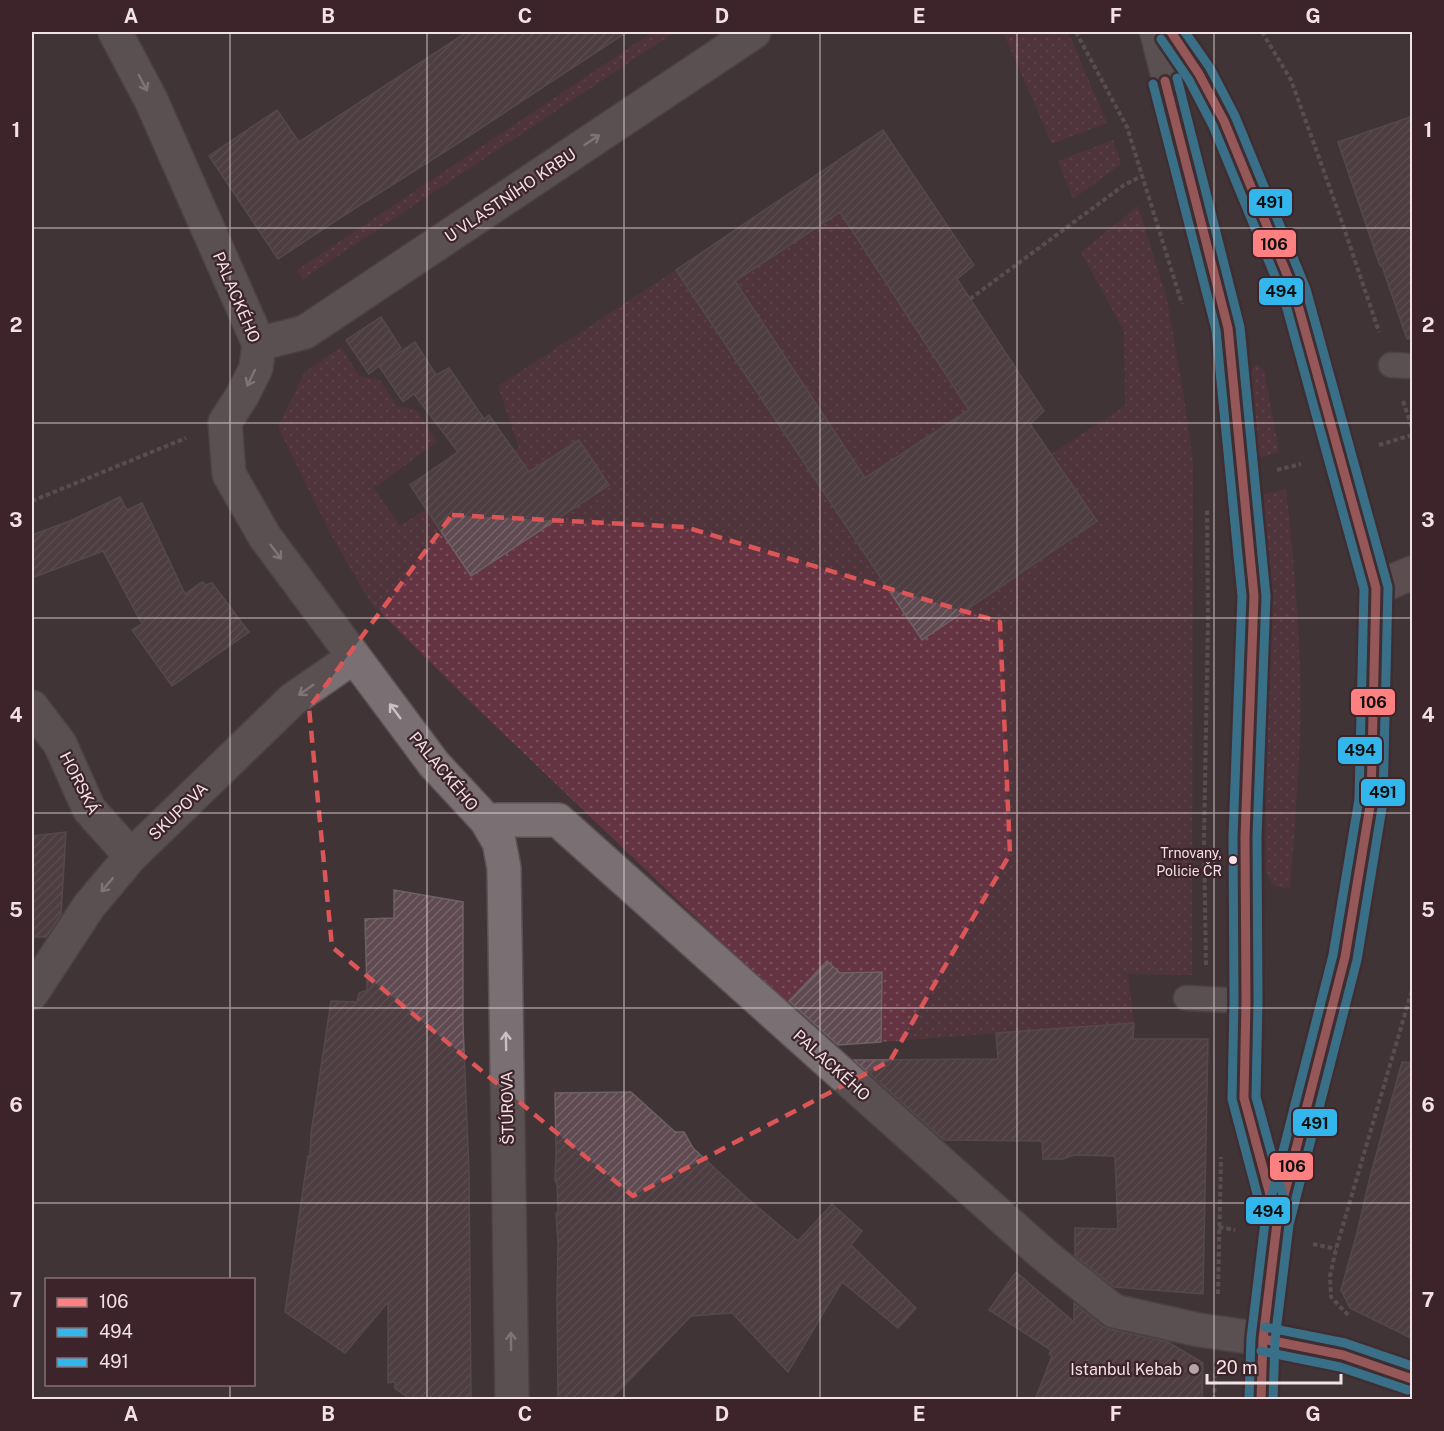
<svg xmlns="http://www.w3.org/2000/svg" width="1444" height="1431" font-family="'Public Sans',sans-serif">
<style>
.grass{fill:url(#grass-dots)}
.building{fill:url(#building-hatch);stroke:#6d6164;stroke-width:1.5;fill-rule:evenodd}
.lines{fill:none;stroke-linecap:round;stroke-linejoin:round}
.service-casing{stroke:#5b5053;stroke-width:27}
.minor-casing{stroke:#5b5053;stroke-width:36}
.secondary-casing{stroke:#5b5053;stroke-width:36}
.primary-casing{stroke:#5b5053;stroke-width:36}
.path{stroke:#766c6f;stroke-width:4;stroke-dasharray:4.5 3;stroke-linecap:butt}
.service{stroke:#7a6f72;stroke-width:24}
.minor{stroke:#7a6f72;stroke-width:33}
.secondary{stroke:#807276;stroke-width:33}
.primary{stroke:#7c6b70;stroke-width:33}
.bus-1-casing{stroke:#3c242a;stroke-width:14}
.bus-2-casing{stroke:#3c242a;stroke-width:14}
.bus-3-casing{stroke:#3c242a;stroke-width:14}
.bus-1{stroke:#ff8080;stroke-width:9}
.bus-2{stroke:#33b6ec;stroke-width:9}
.bus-3{stroke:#33b6ec;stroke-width:9}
.oneway{stroke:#cebfc2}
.marked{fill:none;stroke:#dd5657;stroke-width:4.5;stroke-dasharray:12 8;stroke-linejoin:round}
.grid{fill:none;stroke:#f2e1e5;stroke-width:1.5;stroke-opacity:0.55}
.bus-dot{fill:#f2e1e5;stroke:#3c242a;stroke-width:2}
.poi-dot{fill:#b4a4a8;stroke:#3c242a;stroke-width:2}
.labels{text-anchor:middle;stroke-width:4.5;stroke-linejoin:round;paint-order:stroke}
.bus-label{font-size:14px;fill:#f2e1e5;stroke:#3c242a;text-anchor:end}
.street-label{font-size:16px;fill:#f2e1e5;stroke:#3c242a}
.poi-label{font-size:16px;fill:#f2e1e5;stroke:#3c242a;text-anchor:end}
.line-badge{stroke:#3c242a;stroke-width:2}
.pale-badge-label{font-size:16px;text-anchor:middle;font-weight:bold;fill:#111}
.neatline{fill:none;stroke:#f2e1e5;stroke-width:2}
.grid-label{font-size:20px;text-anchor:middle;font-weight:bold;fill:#f2e1e5}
</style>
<defs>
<pattern id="grass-dots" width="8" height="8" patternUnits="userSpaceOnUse" patternTransform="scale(1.5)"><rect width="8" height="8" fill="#643443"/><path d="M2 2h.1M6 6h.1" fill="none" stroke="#7b515e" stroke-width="1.8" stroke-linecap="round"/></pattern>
<pattern id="building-hatch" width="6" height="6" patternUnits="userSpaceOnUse" patternTransform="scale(1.5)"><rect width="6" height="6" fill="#5f4a51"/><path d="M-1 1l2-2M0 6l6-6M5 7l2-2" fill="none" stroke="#76646a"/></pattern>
</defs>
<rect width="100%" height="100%" fill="#403437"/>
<path class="grass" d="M653 32H675L303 279 297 270Z
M1003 32H1067L1072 41 1107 123 1052 144Z
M1113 140 1121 164 1073 199 1058 161Z
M1138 206 1167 299 1185 404 1193 463 1192 975 1128 974 1134 1023 881 1042 840 973 827 961 786 1004 463 695 371 603 332 537 278 427 305 372 341 347 359 376 380 380 397 406 416 409 437 442 374 488 400 526 519 448 498 386 676 270 922 640 1097 521 1050 455 1125 406 1124 331 1081 252Z
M840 212 969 410 865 478 735 281Z
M1256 364 1264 370 1279 452 1258 458 1250 371Z
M1286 489C1293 552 1299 616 1300 679 1302 749 1295 819 1290 889L1274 886 1266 873 1264 494Z"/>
<path class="building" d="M467 32H627L452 147 346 214 278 259 209 156 277 110 299 142Z
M1413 116V338L1407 339 1382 266H1380L1338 142Z
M883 130 974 265 957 279 1044 411 1030 424 1097 521 922 640 676 270ZM840 212 969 410 865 478 735 281Z
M381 317 401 348 369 374 346 340Z
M415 342 436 375 449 368 484 419 489 415 529 472 579 440 609 485 471 576 410 485 458 452 414 394 403 402 379 366Z
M120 497 127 510 142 503 185 594 202 582 206 585 212 583 249 632 172 686 132 630 142 624 103 551 32 578V535L70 521Z
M66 832 61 915 46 937H32V836Z
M394 890 463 902V1025L469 1172 471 1400H411L395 1388V1382L388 1383V1302L345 1353 285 1312 308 1156H310L311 1133 331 1001 357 1002 359 993 367 990 365 919 394 918Z
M827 961 840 973 882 972 881 1042 838 1045 789 1001Z
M1134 1023 1133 1039H1208L1203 1294 1114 1287 1075 1256V1228L1118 1229 1115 1156 1074 1155 1063 1159H1043L1042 1141 944 1140 854 1060 998 1059 996 1033Z
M1402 1062 1413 1063V1339L1350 1308 1341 1290 1357 1233 1370 1177Z
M631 1092 675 1132H684L693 1148 747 1198 798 1241 832 1204 862 1231 851 1245 916 1308 898 1328 842 1282 788 1372 732 1313 691 1316 610 1400H558L557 1298 558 1243 556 1214 558 1211 557 1184 555 1180 556 1150 555 1093Z
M1016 1272 1074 1322V1303L1102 1326 1109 1329 1168 1342 1203 1363 1202 1400H1035L1052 1356 1049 1354 1051 1350 989 1310Z"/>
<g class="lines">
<g class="service-casing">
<path id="service" d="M1152 32 1228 328 1254 596 1245 837 1246 1001 1244 1098 1277 1220
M1391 365 1412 366
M1186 998 1246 1001"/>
</g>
<g class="minor-casing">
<path id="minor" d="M115 32 151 100 259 344 256 368 242 396 225 422 229 474 265 537 434 764 486 820 499 842 504 868 512 1400
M259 344 305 332 754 32
M32 707 60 744 89 809 131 856
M486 820H558L1042 1253 1114 1311 1199 1330 1263 1339 1343 1355 1412 1379
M32 993 89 906 131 856 293 699 354 657"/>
</g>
<g class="secondary-casing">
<path id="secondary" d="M1171 32 1199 74 1224 121 1295 294 1376 588"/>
</g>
<g class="primary-casing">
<path id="primary" d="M1261 1400 1263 1339 1277 1223 1345 957 1371 800 1376 588 1412 573"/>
</g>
<path class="path" d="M1076 32 1127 127 1182 304
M1262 32 1291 80 1341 219 1379 332
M970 299 1124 185 1142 176
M1403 401 1412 428
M1379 445 1412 435
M1277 470 1301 464
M32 501 186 438
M1206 965 1204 840 1208 621 1207 510
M1219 1227 1235 1230
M1313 1244 1336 1249
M1218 1294 1221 1157
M1348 1315 1331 1297 1330 1276 1336 1249 1412 990
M1214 1400 1215 1373"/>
<use href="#service" class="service"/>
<use href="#minor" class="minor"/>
<use href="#secondary" class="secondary"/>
<use href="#primary" class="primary"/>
<g class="bus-1-casing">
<path id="bus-1" d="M1171 32 1199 74 1224 121 1295 294 1376 588 1371 800 1345 957 1277 1223 1263 1339 1261 1400
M1165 81 1228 328 1254 596 1245 837 1246 1001 1244 1098 1276 1217
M1263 1339 1343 1355 1412 1379"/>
</g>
<g class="bus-2-casing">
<path id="bus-2" d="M1161 39 1189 80 1213 126 1284 298 1364 589 1359 799 1333 955 1265 1222 1251 1338 1249 1400
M1153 84 1216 330 1242 596 1233 837 1234 1001 1232 1099 1264 1220
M1261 1351 1340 1367 1408 1390"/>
</g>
<g class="bus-3-casing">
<path id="bus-3" d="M1185 32 1210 68 1235 116 1306 289 1388 587 1383 802 1357 960 1289 1225 1275 1340 1273 1400
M1177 78 1240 327 1266 596 1257 837 1258 1001 1256 1097 1288 1214
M1265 1327 1345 1343 1412 1366"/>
</g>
<use href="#bus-1" class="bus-1"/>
<use href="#bus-2" class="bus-2"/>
<use href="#bus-3" class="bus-3"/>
</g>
<defs><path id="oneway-shaft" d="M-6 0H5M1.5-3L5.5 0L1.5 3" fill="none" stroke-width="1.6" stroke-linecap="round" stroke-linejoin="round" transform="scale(1.5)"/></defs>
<g class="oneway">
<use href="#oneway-shaft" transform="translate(143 83) rotate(62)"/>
<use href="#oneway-shaft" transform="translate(592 140) rotate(-34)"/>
<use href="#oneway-shaft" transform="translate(251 378) rotate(116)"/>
<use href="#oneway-shaft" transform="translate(276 552) rotate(53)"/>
<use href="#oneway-shaft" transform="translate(306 690) rotate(145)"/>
<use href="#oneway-shaft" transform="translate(395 711) rotate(-127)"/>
<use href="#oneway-shaft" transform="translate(107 885) rotate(130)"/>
<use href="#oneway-shaft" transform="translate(506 1041) rotate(-91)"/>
<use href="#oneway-shaft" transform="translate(511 1341) rotate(-91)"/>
</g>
<path d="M0 0H1444V1431H0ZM452 515 685 527 1000 622 1010 854 890 1061 633 1196 332 947 309 708Z" fill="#403437" fill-opacity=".55" fill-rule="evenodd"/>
<path class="marked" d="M452 515 685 527 1000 622 1010 854 890 1061 633 1196 332 947 309 708Z"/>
<path class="grid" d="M230 32V1280M427 32V1400M624 32V1400M820 32V1400M1017 32V1400M1214 32V1400M32 228H1412M32 423H1412M32 618H1412M32 813H1412M32 1008H1412M32 1203H1412M230 1384V1400"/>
<circle class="bus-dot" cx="1233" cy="860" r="5"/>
<circle class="poi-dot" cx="1194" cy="1369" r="6"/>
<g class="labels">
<g class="bus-label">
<text x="1222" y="858">Trnovany,<tspan x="1222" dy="18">Policie ČR</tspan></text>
</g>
<g class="street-label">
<text transform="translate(510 195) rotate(-34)" y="6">U VLASTNÍHO KRBU</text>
<text transform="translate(237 297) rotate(67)" y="6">PALACKÉHO</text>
<text transform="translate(444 771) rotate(50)" y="6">PALACKÉHO</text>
<text transform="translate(80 783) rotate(63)" y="6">HORSKÁ</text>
<text transform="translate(178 811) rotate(-44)" y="6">SKUPOVA</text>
<text transform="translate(832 1065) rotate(42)" y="6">PALACKÉHO</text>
<text transform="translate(507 1108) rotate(-91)" y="6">ŠTÚROVA</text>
</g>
<g class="poi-label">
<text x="1182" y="1375">Istanbul Kebab</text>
</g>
</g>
<g class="line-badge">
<rect x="1248" y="188" width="45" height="29" rx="6" fill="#33b6ec"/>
<rect x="1252" y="229" width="45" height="29" rx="6" fill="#ff8080"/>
<rect x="1258" y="277" width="46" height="29" rx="6" fill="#33b6ec"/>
<rect x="1350" y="688" width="46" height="28" rx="6" fill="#ff8080"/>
<rect x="1337" y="736" width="46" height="29" rx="6" fill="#33b6ec"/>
<rect x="1360" y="778" width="46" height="29" rx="6" fill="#33b6ec"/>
<rect x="1292" y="1108" width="46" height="29" rx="6" fill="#33b6ec"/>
<rect x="1269" y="1152" width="45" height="29" rx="6" fill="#ff8080"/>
<rect x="1245" y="1196" width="46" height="29" rx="6" fill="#33b6ec"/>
</g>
<g class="pale-badge-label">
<text x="1270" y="208">491</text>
<text x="1274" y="250">106</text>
<text x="1281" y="297">494</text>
<text x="1373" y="708">106</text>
<text x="1360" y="756">494</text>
<text x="1383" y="798">491</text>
<text x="1315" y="1129">491</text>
<text x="1292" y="1172">106</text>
<text x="1268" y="1217">494</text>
</g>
<rect width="1444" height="1431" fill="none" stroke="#3c242a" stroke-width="66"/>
<rect x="45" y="1278" width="210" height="108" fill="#3c242a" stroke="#857075" stroke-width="1.5"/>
<rect x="57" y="1298" width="30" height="9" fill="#ff8080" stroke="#857075" stroke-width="1.5"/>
<text x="99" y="1308" font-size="18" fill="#f2e1e5">106</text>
<rect x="57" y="1328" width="30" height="9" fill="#33b6ec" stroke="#857075" stroke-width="1.5"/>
<text x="99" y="1338" font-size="18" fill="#f2e1e5">494</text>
<rect x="57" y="1358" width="30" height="9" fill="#33b6ec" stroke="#857075" stroke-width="1.5"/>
<text x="99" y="1368" font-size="18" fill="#f2e1e5">491</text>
<path d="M1207 1374v9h134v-9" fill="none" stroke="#f2e1e5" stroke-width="3"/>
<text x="1216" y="1374" font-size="18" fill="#f2e1e5" stroke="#3c242a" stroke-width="4.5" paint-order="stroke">20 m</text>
<rect x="33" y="33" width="1378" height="1365" class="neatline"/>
<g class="grid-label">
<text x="131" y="23">A</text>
<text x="328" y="23">B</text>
<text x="525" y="23">C</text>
<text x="722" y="23">D</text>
<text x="919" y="23">E</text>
<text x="1116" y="23">F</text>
<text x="1313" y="23">G</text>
<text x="16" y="137">1</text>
<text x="1428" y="137">1</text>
<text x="16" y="332">2</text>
<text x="1428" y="332">2</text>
<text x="16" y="527">3</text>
<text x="1428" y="527">3</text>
<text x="16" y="722">4</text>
<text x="1428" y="722">4</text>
<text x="16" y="917">5</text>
<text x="1428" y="917">5</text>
<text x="16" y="1112">6</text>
<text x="1428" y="1112">6</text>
<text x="16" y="1307">7</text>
<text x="1428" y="1307">7</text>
<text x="131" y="1421">A</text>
<text x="328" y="1421">B</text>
<text x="525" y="1421">C</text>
<text x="722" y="1421">D</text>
<text x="919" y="1421">E</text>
<text x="1116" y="1421">F</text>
<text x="1313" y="1421">G</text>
</g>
</svg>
